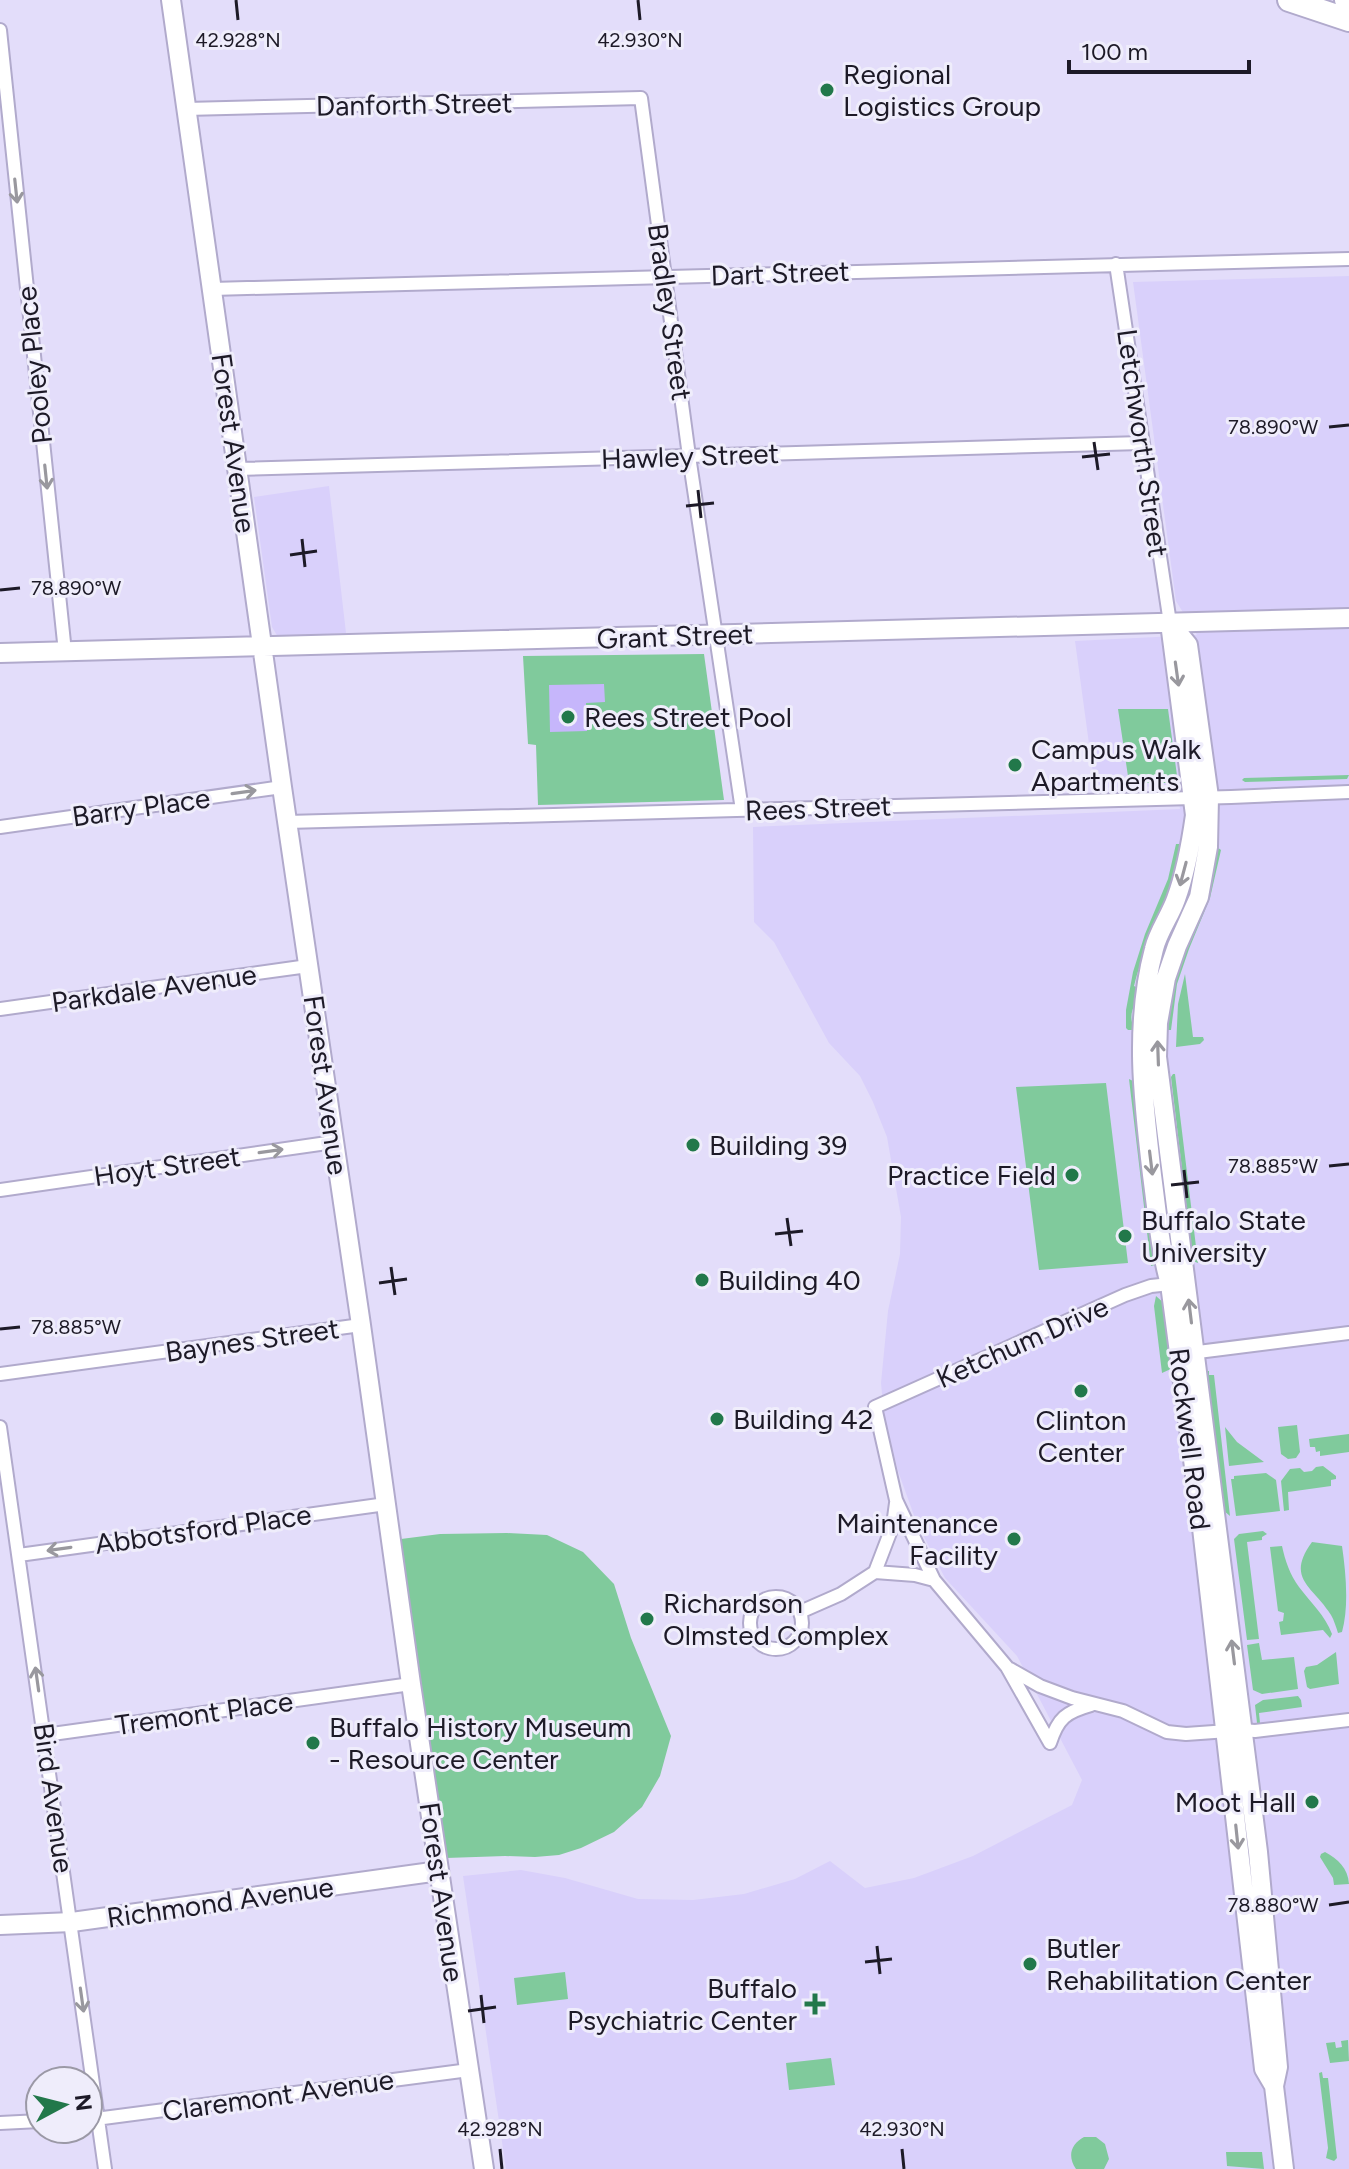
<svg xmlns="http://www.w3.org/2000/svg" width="1349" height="2169" font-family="Figtree,sans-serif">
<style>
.built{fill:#d9d0fb}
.green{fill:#80ca9c}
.water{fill:#c6b6fb}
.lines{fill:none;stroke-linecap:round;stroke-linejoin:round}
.street-casing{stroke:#b1aacc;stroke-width:16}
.secondary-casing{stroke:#b1aacc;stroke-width:22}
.highway-casing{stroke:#b1aacc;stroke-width:26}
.street{stroke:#fff;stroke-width:12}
.secondary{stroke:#fff;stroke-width:18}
.highway{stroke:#fff;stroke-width:22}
.oneway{stroke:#99989e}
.ticks{fill:none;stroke:#1d1a27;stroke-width:3}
.poi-dot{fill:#22784a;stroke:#efedfb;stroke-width:3}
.labels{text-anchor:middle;stroke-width:6;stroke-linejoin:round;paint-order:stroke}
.poi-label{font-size:28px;fill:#1d1a27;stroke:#efedfb;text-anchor:start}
.street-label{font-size:28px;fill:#1d1a27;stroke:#efedfb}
.ticks-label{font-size:20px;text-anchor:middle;fill:#1d1a27;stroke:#efedfb;stroke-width:6;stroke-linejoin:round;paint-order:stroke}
</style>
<rect width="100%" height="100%" fill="#e3ddfa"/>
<path class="built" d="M1349 276V2169H506L463 1876 521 1870 565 1878 638 1899 693 1900 744 1894 795 1879 830 1861 865 1888 914 1878 973 1856 1072 1805 1082 1780 1017 1656 945 1578 916 1521 898 1471 884 1415 881 1383 888 1311 900 1254 901 1217 887 1137 873 1102 860 1076 829 1043 774 942 754 922 753 827 1180 809 1176 786 1095 788 1075 641 1197 635 1176 601 1133 282Z
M329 486 346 633 278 637 272 627 254 497Z"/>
<path class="green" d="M704 654 724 800 538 805 536 745 528 744 523 656Z
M1118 709H1168L1178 783H1129Z
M1349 775 1347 779 1245 782 1242 780 1244 778Z
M1176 844H1181C1173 894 1146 937 1134 986L1138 988C1139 1005 1125 1011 1135 1030H1128L1126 1028V1010L1133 972 1145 934 1168 879Z
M1217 847 1221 850 1210 898 1189 949 1177 984 1171 1030H1167L1169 1000 1175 974 1207 893Z
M1185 974 1193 1037H1203L1204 1040 1200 1044 1176 1047 1178 1004Z
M1173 1074H1175L1198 1263 1193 1261 1171 1077Z
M1129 1079 1133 1081 1155 1265 1151 1266Z
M1106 1083 1128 1263 1039 1270 1016 1087Z
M1156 1296 1165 1304 1173 1368 1162 1373 1154 1306Z
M1206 1371H1209V1375H1214L1230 1516 1223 1510Z
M1297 1425 1300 1452 1296 1458 1288 1459 1281 1454 1278 1427Z
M1225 1427 1237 1442 1264 1462 1229 1466Z
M1349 1434V1452L1320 1456V1451L1316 1452 1315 1447H1310L1309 1439Z
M1323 1466 1336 1476V1479L1331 1480V1486L1288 1492 1289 1510 1284 1511 1281 1481 1290 1469 1300 1468 1304 1472 1312 1471 1316 1467Z
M1266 1473 1276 1480 1280 1511 1236 1516 1231 1479H1234V1476Z
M1263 1531 1267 1534 1262 1537V1540L1247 1542 1259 1639 1247 1640 1234 1539 1239 1534Z
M507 1533 547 1535 583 1552 614 1584 631 1638 671 1736 660 1776 642 1807 614 1832 581 1848 559 1855 535 1857 505 1856 446 1858 401 1539 440 1534Z
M1312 1542 1342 1546C1346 1573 1349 1607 1342 1632L1338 1633C1336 1627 1334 1620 1331 1615 1313 1586 1285 1579 1312 1542Z
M1282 1546C1285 1560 1290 1575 1299 1587 1311 1603 1325 1615 1332 1634L1330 1638 1323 1630 1281 1635 1279 1622 1283 1621 1284 1613 1278 1611 1270 1547Z
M1259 1643 1262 1660 1294 1657 1298 1689 1262 1694 1253 1690 1247 1645Z
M1336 1652 1339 1684 1310 1689 1307 1687 1304 1671 1306 1667 1317 1665Z
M1298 1696 1301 1700 1302 1707 1259 1713 1260 1723H1257L1255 1705 1263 1700Z
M1325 1852C1338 1859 1348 1868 1349 1884L1334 1885 1333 1878 1320 1857 1321 1854Z
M565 1972 568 1999 517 2005 514 1978Z
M1348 2040 1349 2061 1330 2063 1326 2043 1335 2042 1336 2048 1342 2047 1341 2041Z
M831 2058 835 2085 789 2090 786 2063Z
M1322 2072 1323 2078H1328L1337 2158 1334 2161 1326 2158 1328 2148 1319 2073Z
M1084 2137H1096L1105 2144 1109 2159 1104 2169H1076C1067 2156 1071 2144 1084 2137Z
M1226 2152H1262L1264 2169 1227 2166Z"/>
<path class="water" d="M604 684 605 702 586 703 587 731 550 732 549 685Z"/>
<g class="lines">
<g class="street-casing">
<path id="street" d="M0 30 65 652
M186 109 641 98 689 456 742 810
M1116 264 1170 623
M212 289 1349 259
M237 469 1142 443
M287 822 1231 797 1349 792
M0 827 282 787
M0 1009 308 966
M0 1190 334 1142
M1190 1353 1349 1333
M0 1374 361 1325
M0 1427 105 2169
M19 1555 386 1504
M875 1572 893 1525 896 1503
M750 1623a26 26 0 1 1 52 0a26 26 0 1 1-52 0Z
M800 1612 841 1594 875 1572 915 1575 934 1580
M1010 1669 1040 1686 1072 1698 1123 1711 1167 1732 1186 1734 1242 1730 1255 1731 1349 1720
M45 1735 411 1684
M1050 1743 1007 1667 934 1580 896 1500 875 1407 1125 1295 1151 1286 1170 1284
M1050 1743C1058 1718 1066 1712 1091 1705
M88 2120 469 2070
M0 2123 40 2121"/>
</g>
<g class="secondary-casing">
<path id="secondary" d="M171 0 282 787 361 1325 411 1684 484 2169
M1170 623 1188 645 1209 797 1208 847 1199 897 1177 946 1166 978 1158 1023 1157 1057 1258 1852 1278 2067 1274 2086 1284 2169
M1170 623 1195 815C1191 843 1186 872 1176 899 1170 916 1158 932 1154 949 1134 1024 1143 1100 1152 1175 1157 1212 1160 1249 1170 1284L1202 1528 1264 2069 1274 2086
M0 653 1349 618
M0 1925 72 1922 439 1871"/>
</g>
<g class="highway-casing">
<path id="highway" d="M1289 0 1349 20
M1346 0 1349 1"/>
</g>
<use href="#street" class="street"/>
<use href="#secondary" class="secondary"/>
<use href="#highway" class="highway"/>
</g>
<defs><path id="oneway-shaft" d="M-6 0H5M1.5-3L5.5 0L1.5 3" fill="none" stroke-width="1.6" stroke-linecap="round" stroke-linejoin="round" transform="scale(2)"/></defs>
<g class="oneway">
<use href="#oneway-shaft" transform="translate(16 191) rotate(84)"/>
<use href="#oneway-shaft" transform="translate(46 477) rotate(84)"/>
<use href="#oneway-shaft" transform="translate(1177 674) rotate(82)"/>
<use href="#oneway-shaft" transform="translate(244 792) rotate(-8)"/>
<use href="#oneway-shaft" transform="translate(1183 874) rotate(105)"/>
<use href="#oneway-shaft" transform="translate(1158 1053) rotate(-92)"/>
<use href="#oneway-shaft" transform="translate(271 1151) rotate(-8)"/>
<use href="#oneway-shaft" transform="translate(1151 1163) rotate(83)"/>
<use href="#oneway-shaft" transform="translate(1190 1311) rotate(-97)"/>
<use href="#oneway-shaft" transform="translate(59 1549) rotate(172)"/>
<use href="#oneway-shaft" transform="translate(1233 1652) rotate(-97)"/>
<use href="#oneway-shaft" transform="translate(37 1679) rotate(-98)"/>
<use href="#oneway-shaft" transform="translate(1237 1837) rotate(84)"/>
<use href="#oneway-shaft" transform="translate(82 2000) rotate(82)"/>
</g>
<path class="ticks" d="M236 0 238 20M638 0 640 20M1329 427 1349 425M1094 442 1098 470M1082 457 1110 454M698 490 701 518M686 506 714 503M302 539 305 567M290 555 317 551M0 590 20 588M1329 1166 1349 1164M1184 1170 1187 1198M1171 1185 1199 1182M787 1218 791 1246M775 1234 803 1231M391 1267 395 1295M379 1283 407 1279M0 1329 20 1327M1329 1905 1349 1902M877 1946 880 1974M865 1962 892 1959M481 1995 484 2023M468 2011 496 2007M500 2149 502 2169M902 2149 904 2169"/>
<g class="poi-dot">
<circle cx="827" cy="90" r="8"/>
<circle cx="568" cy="717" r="8"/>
<circle cx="1015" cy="765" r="8"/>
<circle cx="693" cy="1145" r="8"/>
<circle cx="1072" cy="1175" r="8"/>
<circle cx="1125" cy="1236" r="8"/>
<circle cx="702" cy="1280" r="8"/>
<circle cx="1081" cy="1391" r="8"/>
<circle cx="717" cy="1419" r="8"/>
<circle cx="1014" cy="1539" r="8"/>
<circle cx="647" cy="1619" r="8"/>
<circle cx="313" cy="1743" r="8"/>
<circle cx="1312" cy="1802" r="8"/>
<circle cx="1030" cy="1964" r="8"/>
<path d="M811 1992h8v8h8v8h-8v8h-8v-8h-8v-8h8z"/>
</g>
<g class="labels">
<g class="poi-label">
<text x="843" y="84">Regional<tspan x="843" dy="32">Logistics Group</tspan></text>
<text x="584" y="727">Rees Street Pool</text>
<text x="1031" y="759">Campus Walk<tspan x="1031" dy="32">Apartments</tspan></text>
<text x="709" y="1155">Building 39</text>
<text x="1056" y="1185" text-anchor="end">Practice Field</text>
<text x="1141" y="1230">Buffalo State<tspan x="1141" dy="32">University</tspan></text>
<text x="718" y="1290">Building 40</text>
<text x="733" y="1429">Building 42</text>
<text x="1081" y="1430" text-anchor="middle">Clinton<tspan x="1081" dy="32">Center</tspan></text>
<text x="998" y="1533" text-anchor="end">Maintenance<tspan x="998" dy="32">Facility</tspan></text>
<text x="663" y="1613">Richardson<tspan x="663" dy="32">Olmsted Complex</tspan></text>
<text x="329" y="1737">Buffalo History Museum<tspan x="329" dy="32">- Resource Center</tspan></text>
<text x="1296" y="1812" text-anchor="end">Moot Hall</text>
<text x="1046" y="1958">Butler<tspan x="1046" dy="32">Rehabilitation Center</tspan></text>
<text x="797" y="1998" text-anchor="end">Buffalo<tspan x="797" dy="32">Psychiatric Center</tspan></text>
</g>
<g class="street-label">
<text transform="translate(414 104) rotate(-1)" y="10">Danforth Street</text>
<text transform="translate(780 273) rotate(-2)" y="10">Dart Street</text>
<text transform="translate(670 312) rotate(82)" y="10">Bradley Street</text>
<text transform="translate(34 365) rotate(-96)" y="10">Pooley Place</text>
<text transform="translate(234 443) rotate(82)" y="10">Forest Avenue</text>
<text transform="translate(1143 443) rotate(82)" y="10">Letchworth Street</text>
<text transform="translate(690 456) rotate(-2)" y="10">Hawley Street</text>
<text transform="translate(675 636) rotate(-2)" y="10">Grant Street</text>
<text transform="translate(141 807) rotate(-8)" y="10">Barry Place</text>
<text transform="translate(818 808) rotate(-2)" y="10">Rees Street</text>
<text transform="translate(154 988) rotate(-8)" y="10">Parkdale Avenue</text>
<text transform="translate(326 1085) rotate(82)" y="10">Forest Avenue</text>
<text transform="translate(167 1166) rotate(-8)" y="10">Hoyt Street</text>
<text transform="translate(252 1340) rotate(-8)" y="10">Baynes Street</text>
<text transform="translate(1022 1342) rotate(-24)" y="10">Ketchum Drive</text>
<text transform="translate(1190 1439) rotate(83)" y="10">Rockwell Road</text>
<text transform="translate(203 1529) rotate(-8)" y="10">Abbotsford Place</text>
<text transform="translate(204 1713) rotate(-8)" y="10">Tremont Place</text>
<text transform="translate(54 1798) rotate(82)" y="10">Bird Avenue</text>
<text transform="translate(442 1892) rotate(82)" y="10">Forest Avenue</text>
<text transform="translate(220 1902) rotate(-8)" y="10">Richmond Avenue</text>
<text transform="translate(278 2095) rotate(-8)" y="10">Claremont Avenue</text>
</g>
</g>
<g class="ticks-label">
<text x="238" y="47">42.928°N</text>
<text x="640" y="47">42.930°N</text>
<text x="1273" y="434">78.890°W</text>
<text x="76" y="595">78.890°W</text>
<text x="1273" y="1173">78.885°W</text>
<text x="76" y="1334">78.885°W</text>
<text x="1273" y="1912">78.880°W</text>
<text x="500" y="2136">42.928°N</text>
<text x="902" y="2136">42.930°N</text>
</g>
<g transform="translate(64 2105) rotate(83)"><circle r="38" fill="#efedfb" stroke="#9b99a6" stroke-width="2"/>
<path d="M0-6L14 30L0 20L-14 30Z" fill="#22784a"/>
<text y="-12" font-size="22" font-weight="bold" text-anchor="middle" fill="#1d1a27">N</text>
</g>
<path d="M1069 60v12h180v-12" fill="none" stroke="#1d1a27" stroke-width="4"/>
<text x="1081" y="60" font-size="24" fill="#1d1a27" stroke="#efedfb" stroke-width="6" paint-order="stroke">100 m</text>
</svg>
